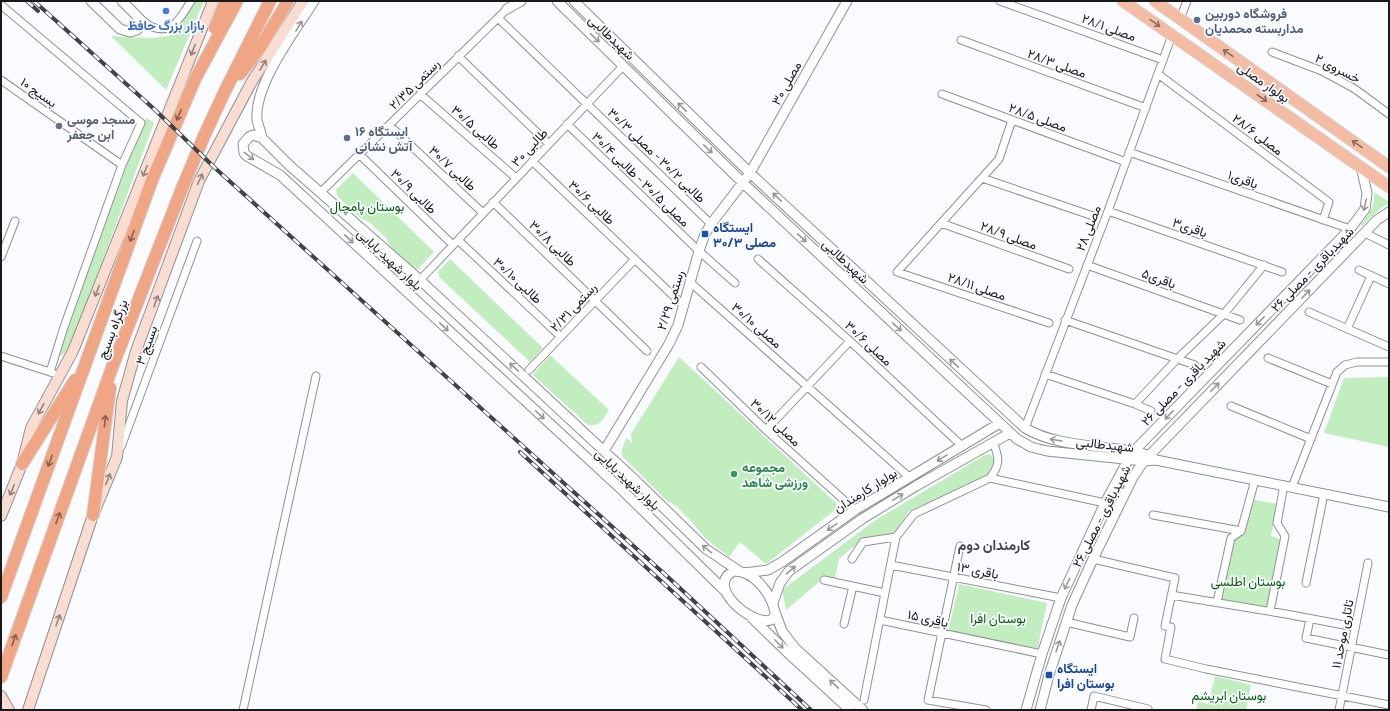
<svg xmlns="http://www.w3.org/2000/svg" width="1390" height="711" font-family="Barlow,Vazirmatn,sans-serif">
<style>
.green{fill:#c2edbe}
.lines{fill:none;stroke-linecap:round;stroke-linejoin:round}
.minor-casing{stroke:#8f9096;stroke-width:9}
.tertiary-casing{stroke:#8f9096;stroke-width:11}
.secondary-casing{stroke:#8f9096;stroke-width:12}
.primary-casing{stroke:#d6d6d6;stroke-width:13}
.trunk-casing{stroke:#d6d6d6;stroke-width:14}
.minor{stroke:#fff;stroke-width:7}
.tertiary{stroke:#fff;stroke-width:9}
.secondary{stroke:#faddd1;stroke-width:10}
.primary{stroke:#f4bca3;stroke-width:11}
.trunk{stroke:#f0a684;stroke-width:12}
.rail-casing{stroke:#434346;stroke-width:4}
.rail{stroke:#fafbff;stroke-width:2.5;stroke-dasharray:8;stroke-linecap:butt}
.oneway{stroke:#866a60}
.oneway2{stroke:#989899}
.oneway3{stroke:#958580}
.oneway4{stroke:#846050}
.shop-dot{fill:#3f7fe0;stroke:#fafbff;stroke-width:1.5}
.service-dot{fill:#5c6f8a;stroke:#fafbff;stroke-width:1.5}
.worship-dot{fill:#6b7280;stroke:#fafbff;stroke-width:1.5}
.transit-dot{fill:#1a4fb4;stroke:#fafbff;stroke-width:1.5}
.leisure-dot{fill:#2e9e5b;stroke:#fafbff;stroke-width:1.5}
.labels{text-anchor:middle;stroke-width:3.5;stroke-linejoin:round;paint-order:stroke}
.service-label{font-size:13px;font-weight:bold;fill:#4e5e75;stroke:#fafbff;text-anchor:start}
.shop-label{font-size:13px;font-weight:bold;fill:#366cbe;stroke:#fafbff}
.street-label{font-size:13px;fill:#19191c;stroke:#fafbff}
.worship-label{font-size:13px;font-weight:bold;fill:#5b616d;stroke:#fafbff;text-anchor:start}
.park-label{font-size:13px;fill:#055c0a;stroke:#fafbff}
.transit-label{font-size:13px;font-weight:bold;fill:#164399;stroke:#fafbff;text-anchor:start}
.leisure-label{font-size:13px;font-weight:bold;fill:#27864d;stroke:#fafbff;text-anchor:start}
.neighbourhood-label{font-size:14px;font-weight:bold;fill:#424449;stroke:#fafbff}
</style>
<rect width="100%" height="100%" fill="#fafbff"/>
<path class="green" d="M196 1H204L166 90 111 36 152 38 169 36 180 27Z
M147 118 154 123 134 176 70 348 67 352 56 358 143 121Z
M353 173 434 252 418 269H414L391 247 386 238 369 222 360 218 338 197 336 190Z
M1374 192 1389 202V204L1381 208 1361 227V224C1370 215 1375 205 1374 192Z
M450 259 543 348 530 362 440 278 438 272Z
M550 355 609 410C602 421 601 426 588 425L533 375Z
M679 357 837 504 835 510 766 564 740 542 729 557 705 538 692 522 675 505 665 499 622 456V450L626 438 632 443 631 434Z
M1389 377V447L1324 433 1344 378Z
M990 454 994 459C995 467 992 472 986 477L909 511 894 533 861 540 839 559 835 578 821 576 819 582 786 610 782 590 874 521 985 455Z
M1251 499 1277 504 1271 536 1280 539 1266 611 1219 601 1232 540 1242 533Z
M959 584 1047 603 1037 651 948 632Z
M1215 676 1251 685 1246 710H1196L1198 701 1208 704Z"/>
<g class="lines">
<g class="minor-casing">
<path id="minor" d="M1000 1 1163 60
M1 5 141 123 122 165 64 327 50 372
M137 15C141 19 147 25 152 27 174 35 181 16 191 1
M498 18 711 224
M1180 19 1187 1
M961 40 1146 108
M1272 52 1322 71 1355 89 1389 114
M458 56 549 144
M1158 74 1329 202 1323 220
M1 80 122 165
M420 94 516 178
M942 94 1126 162
M1012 120 999 159 897 272 1049 323
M567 124 699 251 735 283
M389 125 483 213
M1129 152 1350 229
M359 154 453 245
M532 161 684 306
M982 178 1093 216
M321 192 507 9
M493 202 647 351
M1108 211 1282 272
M941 223 1069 269
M1365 233 1389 245
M458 240 561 337
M1 257 15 221
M758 259 850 341 962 446
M1087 265 1240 320
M1359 270 1389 284
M420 280 623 66
M690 282 909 477
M1309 312 1389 347
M1065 320 1195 365
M1347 329 1371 276
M1 356 53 373
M1268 358 1332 384
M701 367 766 430 855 510
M529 370 635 259
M1045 374 1135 404 1151 411
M1135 404 1177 359 1224 314 1264 265
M1231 406 1311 439
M1025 428 1108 211 1172 35
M766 430 850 341
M121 447 197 241
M990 478 1105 503
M1292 487 1337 372 1345 365 1357 362H1389
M1153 515 1241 531
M960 546 928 700 986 710
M852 559 863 542 896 537 914 514 990 478C1001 464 999 457 993 442
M1093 559 1175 578 1165 626 1171 627 1165 659 1206 669 1389 705
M891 565 1061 598
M824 580 885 593
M1306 583 1324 494
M1171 595 1286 614 1355 627
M1217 602 1231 538 1241 531 1255 480
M1270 611 1285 536 1277 523 1284 485
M1310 619 1306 638 1389 655
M880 620 1042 654
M1066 622 1130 637 1134 618
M844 624 853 586
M864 700 896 537
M243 710 316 376
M1091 710 1094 696 1148 709 1147 710
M1339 710 1368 563"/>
</g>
<g class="tertiary-casing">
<path id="tertiary" d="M91 1 120 29 130 32 137 30 140 24 136 15 122 1
M557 1 743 183 1017 439 1031 447 1047 451 1144 461 1156 460 1389 507
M574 1 750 173 1025 428C1051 444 1088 445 1118 449 1131 451 1145 452 1156 460
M507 9 521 1
M262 138C261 132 258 125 257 120 254 84 295 31 314 1
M604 451 669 344 678 325 699 251 705 234 711 224 750 173 847 1
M734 571C755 571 771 594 775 612V616L771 620C751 626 704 585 734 571Z
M744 573 768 570 782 562 855 510 1000 423
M726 592 622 490 280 175 247 156 244 153 243 144 249 137 253 135 262 138 289 165 420 280 633 478 706 549 739 571
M773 603 780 583 789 571 862 519 916 486 1010 433
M775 612 782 631 795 648 863 710
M752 618 790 655 850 710
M1026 710 1042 654 1061 598 1105 503 1128 460 1134 451 1350 229 1365 209 1367 193 1361 167
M1040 710 1049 675 1072 605 1093 559 1133 477 1144 461 1377 220 1389 212"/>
</g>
<g class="secondary-casing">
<path id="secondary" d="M1 516 22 464 31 428 73 351 213 1
M1 696 9 710
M28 710 93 515 117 457 122 401 136 351 199 181 251 83 303 1"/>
</g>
<g class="primary-casing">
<path id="primary" d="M1123 1 1389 187
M1155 1 1389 167"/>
</g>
<g class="trunk-casing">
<path id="trunk" d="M215 28 226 1
M240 74 261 46 288 1
M22 464 75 380
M93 515 110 388
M1 597 152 180 195 79 237 1
M1 677 113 365 181 191 204 136 224 93 270 1"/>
</g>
<use href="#minor" class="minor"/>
<use href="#tertiary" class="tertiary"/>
<use href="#secondary" class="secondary"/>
<use href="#primary" class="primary"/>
<use href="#trunk" class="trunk"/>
<g class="rail-casing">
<path id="rail" d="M27 1 38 11
M34 1 153 108 215 168 669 578 811 710
M520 452 802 710"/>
</g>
<use href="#rail" class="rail"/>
</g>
<defs><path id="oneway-shaft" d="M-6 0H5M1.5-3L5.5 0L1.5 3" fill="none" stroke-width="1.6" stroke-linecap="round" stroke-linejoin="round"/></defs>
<g class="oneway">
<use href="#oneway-shaft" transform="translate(1155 23) rotate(35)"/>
<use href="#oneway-shaft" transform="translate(1228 53) rotate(-145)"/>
<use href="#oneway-shaft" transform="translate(1262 98) rotate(35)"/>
<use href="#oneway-shaft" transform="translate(1357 144) rotate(-145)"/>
</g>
<g class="oneway2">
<use href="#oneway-shaft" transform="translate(299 26) rotate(-58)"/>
<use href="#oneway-shaft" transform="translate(595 38) rotate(44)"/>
<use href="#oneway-shaft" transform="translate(682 107) rotate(-136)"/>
<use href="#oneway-shaft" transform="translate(708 149) rotate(44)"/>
<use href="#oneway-shaft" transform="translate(249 156) rotate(38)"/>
<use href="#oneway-shaft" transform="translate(777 197) rotate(-137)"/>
<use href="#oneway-shaft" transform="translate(1365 205) rotate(103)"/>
<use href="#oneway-shaft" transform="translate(802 238) rotate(43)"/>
<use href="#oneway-shaft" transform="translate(349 239) rotate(43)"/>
<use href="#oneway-shaft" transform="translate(1306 294) rotate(-46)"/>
<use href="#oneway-shaft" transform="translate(1260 321) rotate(134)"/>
<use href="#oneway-shaft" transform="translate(444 327) rotate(43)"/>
<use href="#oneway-shaft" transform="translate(897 327) rotate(43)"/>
<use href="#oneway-shaft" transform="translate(954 363) rotate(-137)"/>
<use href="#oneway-shaft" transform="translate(514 367) rotate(-137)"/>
<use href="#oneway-shaft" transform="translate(1215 387) rotate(-46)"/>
<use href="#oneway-shaft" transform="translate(540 415) rotate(43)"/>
<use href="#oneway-shaft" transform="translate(1169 415) rotate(134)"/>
<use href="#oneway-shaft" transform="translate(1056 440) rotate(-171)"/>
<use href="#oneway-shaft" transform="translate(942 458) rotate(149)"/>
<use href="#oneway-shaft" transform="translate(898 497) rotate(-31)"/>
<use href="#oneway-shaft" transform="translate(832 527) rotate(145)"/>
<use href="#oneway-shaft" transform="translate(707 549) rotate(-141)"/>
<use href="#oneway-shaft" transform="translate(791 570) rotate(-41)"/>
<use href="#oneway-shaft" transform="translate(1067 584) rotate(115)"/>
<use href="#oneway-shaft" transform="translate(779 644) rotate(45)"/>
<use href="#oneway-shaft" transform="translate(1058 646) rotate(-71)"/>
<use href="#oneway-shaft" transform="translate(834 684) rotate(-137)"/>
</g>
<g class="oneway3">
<use href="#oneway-shaft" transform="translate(193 50) rotate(112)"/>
<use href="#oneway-shaft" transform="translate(263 65) rotate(-58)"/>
<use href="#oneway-shaft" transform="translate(145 171) rotate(112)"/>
<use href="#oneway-shaft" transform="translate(200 179) rotate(-65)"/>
<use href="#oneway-shaft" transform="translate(97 291) rotate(112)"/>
<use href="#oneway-shaft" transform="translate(156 301) rotate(-70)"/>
<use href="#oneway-shaft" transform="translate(41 409) rotate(118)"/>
<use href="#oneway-shaft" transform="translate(108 479) rotate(-68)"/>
<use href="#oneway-shaft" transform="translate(12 490) rotate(112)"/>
<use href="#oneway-shaft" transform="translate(58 620) rotate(-71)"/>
</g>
<g class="oneway4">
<use href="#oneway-shaft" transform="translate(179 115) rotate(113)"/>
<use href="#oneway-shaft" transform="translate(132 236) rotate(110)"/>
<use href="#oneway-shaft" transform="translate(105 421) rotate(-83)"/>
<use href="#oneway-shaft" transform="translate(50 461) rotate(110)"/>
<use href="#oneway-shaft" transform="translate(58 518) rotate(-70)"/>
<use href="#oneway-shaft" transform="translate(14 640) rotate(-70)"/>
</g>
<circle class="shop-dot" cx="166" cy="11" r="4"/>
<g class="service-dot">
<circle cx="1197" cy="20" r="4"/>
<circle cx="347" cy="138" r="4"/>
</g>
<circle class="worship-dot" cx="59" cy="126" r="4"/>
<g class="transit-dot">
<rect x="701" y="230" width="8" height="8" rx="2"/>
<rect x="1045" y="671" width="8" height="8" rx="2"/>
</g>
<circle class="leisure-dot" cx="734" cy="474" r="4"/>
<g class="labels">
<g class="service-label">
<text x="1205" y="18">فروشگاه دوربین<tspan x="1205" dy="15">مداربسته محمدیان</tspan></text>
<text x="355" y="136">ایستگاه ۱۶<tspan x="355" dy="15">آتش نشانی</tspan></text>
</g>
<g class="shop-label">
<text x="166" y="30">بازار بزرگ حافظ</text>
</g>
<g class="street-label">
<text transform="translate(1109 27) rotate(20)" y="5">مصلی ۲۸/۱</text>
<text transform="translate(612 37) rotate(44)" y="5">شهیدطالبی</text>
<text transform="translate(1057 63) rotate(20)" y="5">مصلی ۲۸/۳</text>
<text transform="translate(1338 68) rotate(27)" y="5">خسروی ۲</text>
<text transform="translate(1264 82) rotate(35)" y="5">بولوار مصلی</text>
<text transform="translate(786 83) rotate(-61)" y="5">مصلی ۳۰</text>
<text transform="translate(414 84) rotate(-45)" y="5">رستمی ۲/۳۵</text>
<text transform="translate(39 92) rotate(35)" y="5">بسیج ۱۰</text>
<text transform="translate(1038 117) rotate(20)" y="5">مصلی ۲۸/۵</text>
<text transform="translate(476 127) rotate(41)" y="5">طالبی ۳۰/۵</text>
<text transform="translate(1258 134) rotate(37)" y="5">مصلی ۲۸/۶</text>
<text transform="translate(529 147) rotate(-47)" y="5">طالبی ۳۰</text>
<text transform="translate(657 155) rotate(44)" y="5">طالبی ۳۰/۲ - مصلی ۳۰/۳</text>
<text transform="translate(453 168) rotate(43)" y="5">طالبی ۳۰/۷</text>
<text transform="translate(641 179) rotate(44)" y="5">مصلی ۳۰/۵ - طالبی ۳۰/۴</text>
<text transform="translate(1243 179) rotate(19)" y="5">باقری۱</text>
<text transform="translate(414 191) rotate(44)" y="5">طالبی ۳۰/۹</text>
<text transform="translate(592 202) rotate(43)" y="5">طالبی ۳۰/۶</text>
<text transform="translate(1190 227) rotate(19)" y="5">باقری۳</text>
<text transform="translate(1088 228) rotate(-69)" y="5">مصلی ۲۸</text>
<text transform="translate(1009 235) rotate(20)" y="5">مصلی ۲۸/۹</text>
<text transform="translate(553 243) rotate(44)" y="5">طالبی ۳۰/۸</text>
<text transform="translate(390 259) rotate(43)" y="5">بلوار شهید بابایی</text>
<text transform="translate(846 261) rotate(43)" y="5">شهیدطالبی</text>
<text transform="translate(1312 269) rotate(-46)" y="5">شهیدباقری - مصلی ۲۶</text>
<text transform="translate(1159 278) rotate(20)" y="5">باقری۵</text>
<text transform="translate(518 280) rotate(43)" y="5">طالبی ۳۰/۱۰</text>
<text transform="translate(977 286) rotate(19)" y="5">مصلی ۲۸/۱۱</text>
<text transform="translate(670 300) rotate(-72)" y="5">رستمی ۲/۲۹</text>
<text transform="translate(573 307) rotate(-47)" y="5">رستمی ۲/۳۱</text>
<text transform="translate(757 325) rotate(41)" y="5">مصلی ۳۰/۱۰</text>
<text transform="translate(112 329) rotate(-69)" y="5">بزرگراه بسیج</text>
<text transform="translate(869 343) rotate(43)" y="5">مصلی ۳۰/۶</text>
<text transform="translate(146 345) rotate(-70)" y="5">بسیج ۳</text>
<text transform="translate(1183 382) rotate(-46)" y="5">شهید باقری - مصلی ۲۶</text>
<text transform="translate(776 422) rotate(43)" y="5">مصلی ۳۰/۱۲</text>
<text transform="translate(1105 444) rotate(6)" y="5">شهیدطالبی</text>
<text transform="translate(628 479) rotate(43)" y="5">بلوار شهید بابایی</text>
<text transform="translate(865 490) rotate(-32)" y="5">بولوار کارمندان</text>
<text transform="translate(1101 516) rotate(-63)" y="5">شهیدباقری - مصلی ۲۶</text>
<text transform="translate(978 570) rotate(11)" y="5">باقری ۱۳</text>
<text transform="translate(928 618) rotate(12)" y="5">باقری ۱۵</text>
<text transform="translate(1342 634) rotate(-79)" y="5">تاتاری موحد ۱۱</text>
</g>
<g class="worship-label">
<text x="67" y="124">مسجد موسی<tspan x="67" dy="15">ابن جعفر</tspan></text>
</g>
<g class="park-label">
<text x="367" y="211">بوستان پامچال</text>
<text x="1248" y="586">بوستان اطلسی</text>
<text x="998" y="623">بوستان افرا</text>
<text x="1229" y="700">بوستان ابریشم</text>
</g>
<g class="transit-label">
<text x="713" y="232">ایستگاه<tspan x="713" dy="15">مصلی ۳۰/۳</tspan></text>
<text x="1057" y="673">ایستگاه<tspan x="1057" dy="15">بوستان افرا</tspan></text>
</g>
<g class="leisure-label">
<text x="742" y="472">مجموعه<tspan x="742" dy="15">ورزشی شاهد</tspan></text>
</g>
<g class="neighbourhood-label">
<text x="994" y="550">کارمندان دوم</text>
</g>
</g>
<rect width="1390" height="711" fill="none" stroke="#19191c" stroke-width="4"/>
</svg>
